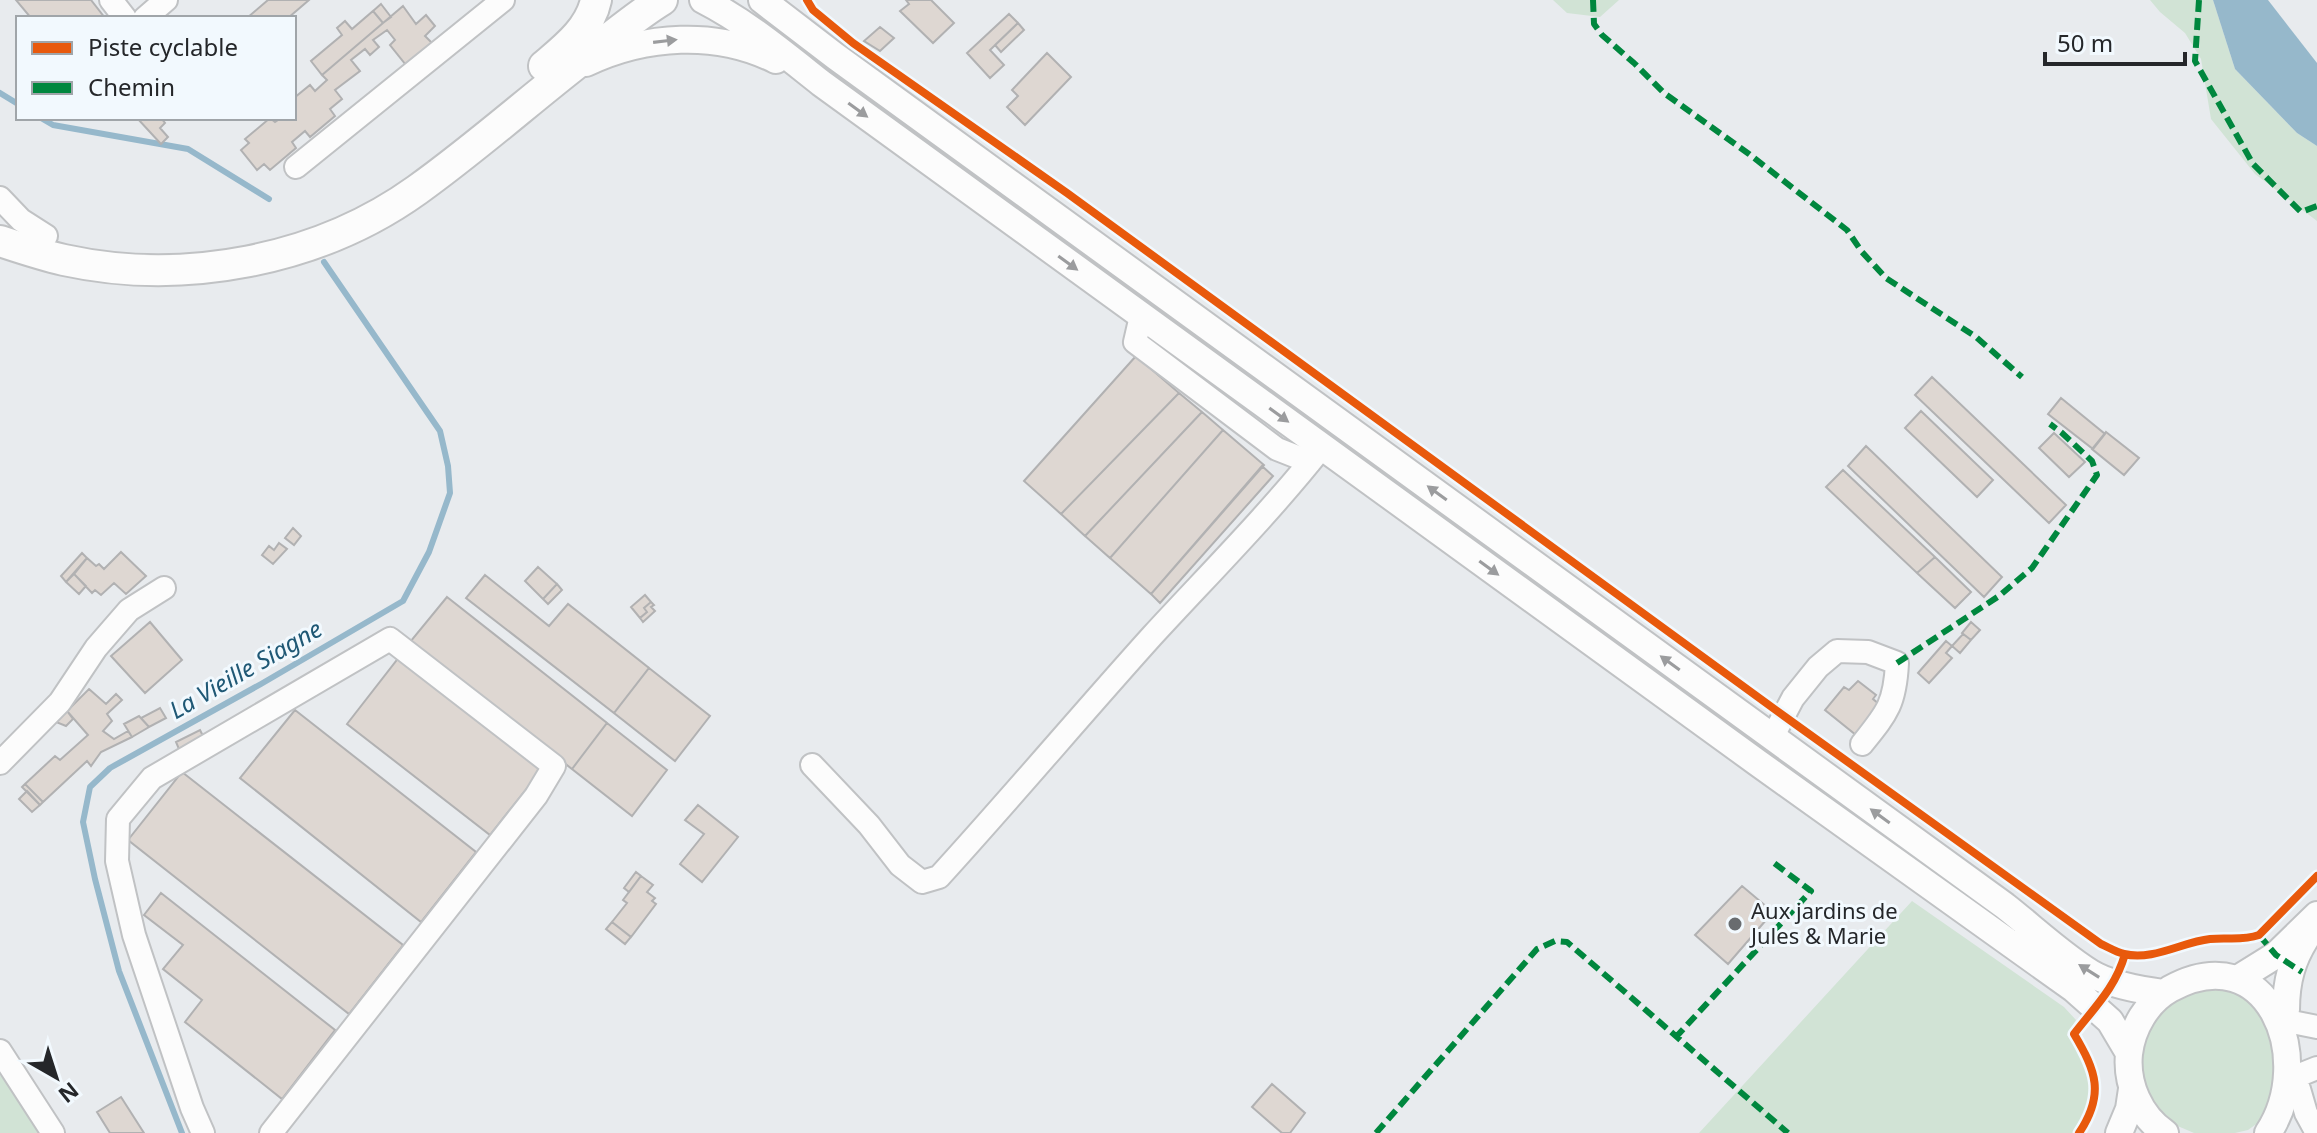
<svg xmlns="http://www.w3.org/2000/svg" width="2317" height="1133" font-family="'Noto Sans',sans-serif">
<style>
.green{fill:#d1e3d5}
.water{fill:#96b8cb}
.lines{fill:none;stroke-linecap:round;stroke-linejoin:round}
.stream{stroke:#96b8cb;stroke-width:6}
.building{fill:#ded7d2;stroke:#b1b1b2;stroke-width:2}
.minor-casing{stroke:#c0c2c4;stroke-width:26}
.major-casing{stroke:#c0c2c4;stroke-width:30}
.highway-casing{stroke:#c0c2c4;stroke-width:34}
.minor{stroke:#fcfcfc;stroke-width:22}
.major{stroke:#fcfcfc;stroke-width:26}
.highway{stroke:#fcfcfc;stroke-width:30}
.quiet{stroke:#00873e;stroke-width:6;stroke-dasharray:12 6;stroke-linecap:butt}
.cycleway-casing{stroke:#f2f9fe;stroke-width:13}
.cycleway{stroke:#e8590c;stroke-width:8}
.oneway{fill:#9b9c9e}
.poi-dot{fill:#696c6f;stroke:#f2f9fe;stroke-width:3}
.labels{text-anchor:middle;stroke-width:6;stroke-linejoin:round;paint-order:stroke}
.poi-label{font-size:22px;fill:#25272a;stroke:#f2f9fe;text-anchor:start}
.water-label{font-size:24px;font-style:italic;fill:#1f5875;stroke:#f2f9fe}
</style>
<rect width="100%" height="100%" fill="#e8ebee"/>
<path class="green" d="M1553 0H1619L1600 17 1567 13Z
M2150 0H2213L2235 69 2297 133 2317 146V221L2255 174 2211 119 2201 59 2185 33 2160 12Z
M1912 901 2064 1007 2076 1020 2067 1035C2072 1043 2082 1052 2085 1061 2094 1084 2088 1113 2073 1133H1699Z
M2195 988 2243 990 2290 1044 2269 1115 2248 1130 2235 1133H2194L2173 1124 2155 1106 2144 1084 2140 1060 2144 1037 2155 1015 2173 998Z
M0 1075 43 1133H0Z"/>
<path class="water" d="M2213 0H2268L2317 63V146L2297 133 2235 69Z"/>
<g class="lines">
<path class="stream" d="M0 93 18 104
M41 118 53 125 188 149 269 199
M182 1133 119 971 95 879 83 822 90 787 110 768 261 684 403 601 429 552 450 493 448 466 440 431 324 262"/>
</g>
<path class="building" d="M16 0H91L105 18H31Z
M268 0H309L288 18H247Z
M906 0H931L954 23 933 43 900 11 909 4Z
M381 4 391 17 383 23 373 11Z
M403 6 416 24 426 15 435 26 425 36 432 43 406 65 390 45 395 40 387 30 373 40 379 47 370 55 365 49 351 60 360 71 335 90 342 99 330 109 335 116 310 137 305 131 292 142 296 148 270 170 264 164 257 170 241 150 249 143 245 139 270 118 275 122 281 118H294V98L310 85 315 91 327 80 322 75Z
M373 11 383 23 322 75 311 61 342 35 337 28 345 21 352 29Z
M1009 14 1018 23 990 50 1004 65 990 78 967 53Z
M1018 23 1024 30 1001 52 995 45Z
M880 27 894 38 880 51 864 41Z
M1047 53 1071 77 1025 125 1007 107 1018 96 1012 90Z
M137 118H161L165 123 160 128 168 137 161 144Z
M1136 356 1179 393 1061 514 1024 481Z
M1932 377 2066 505 2049 523 1915 395Z
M1179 393 1202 412 1085 536 1061 514Z
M2061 398 2105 434 2093 449 2048 414Z
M1921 411 1993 480 1977 497 1905 428Z
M1202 412 1223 430 1110 558 1085 536Z
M1223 430 1264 465 1151 594 1110 558Z
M2106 432 2139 458 2124 475 2092 449Z
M2054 433 2085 462 2069 477 2039 448Z
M1866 446 2002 577 1984 597 1848 466Z
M1262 466 1273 476 1160 603 1151 594Z
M1843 470 1935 557 1917 573 1826 487Z
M293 528 301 536 294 545 285 538Z
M279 543 287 549 273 564 262 555 269 546 274 550Z
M121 552 146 576 126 594 114 583 101 595 95 590 92 593 74 574 87 558 96 566 99 564 104 569Z
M82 553 87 558 66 582 61 576Z
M1935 557 1971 592 1955 608 1917 573Z
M538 567 557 584 543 599 525 581Z
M74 574 86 586 79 594 66 582Z
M485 575 549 626 568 604 649 668 614 713 466 598Z
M557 584 562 590 548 604 543 599Z
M645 595 651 602 644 608 647 612 640 618 631 607Z
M447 597 607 723 572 769 410 642Z
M651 602 654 605 651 607 655 611 643 622 640 618 647 612 644 608Z
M150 622 182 660 145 693 111 656Z
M1971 622 1980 630 1971 640 1962 633Z
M1963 634 1971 640 1960 653 1952 646Z
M1946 641 1952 646 1946 653 1952 658 1929 683 1918 673Z
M400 656 543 768 490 835 347 724Z
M649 668 710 716 675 761 614 713Z
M1858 681 1876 695 1873 699 1879 704 1856 735 1825 710 1844 687 1849 690Z
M89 689 106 704 116 694 122 700 107 714 112 721 103 731 114 739 128 731 132 737 101 752 91 766 87 761 43 802 25 784 55 756 60 760 88 735 67 711Z
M160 708 166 718 149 727 141 718Z
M295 710 476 852 421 922 240 778Z
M67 711 73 719 66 726 56 722Z
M139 716 149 727 132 737 124 724Z
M607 723 667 770 632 816 572 769Z
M200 730 206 742 181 754 176 742Z
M182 772 403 945 349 1014 128 840Z
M25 784 43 802 40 805 22 787Z
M27 791 40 805 32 812 19 799Z
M698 805 738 837 702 882 680 864 704 834 685 820Z
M636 872 641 876 629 892 624 888Z
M641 876 653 885 647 892 655 898 652 901 656 904 631 937 612 922 627 903 623 900Z
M1742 886 1773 912 1728 964 1695 935Z
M161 893 335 1030 282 1099 185 1022 202 1000 163 969 183 945 144 915Z
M612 922 631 937 625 944 606 929Z
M1272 1084 1305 1113 1290 1133H1282L1252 1107Z
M121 1097 144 1133H110L97 1112Z"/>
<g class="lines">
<g class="minor-casing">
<path id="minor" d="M111 0 125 18
M145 18 166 0
M296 167 503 0
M0 198 21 220 46 236
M1141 316 1135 342 1277 449 1310 462
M1772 738 1793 698 1818 667 1837 651 1868 652 1897 663C1895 704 1887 713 1862 744
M0 763 60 702 96 648 129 610 164 588
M812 765 869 825 900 865 922 882 939 877C1011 798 1080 716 1152 636 1209 574 1270 513 1322 447
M2292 1022 2317 1027
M0 1051 53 1133
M2302 1074 2317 1068
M2299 1089 2306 1113 2317 1133
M203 1133 192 1108 134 935 117 861 118 819 152 778 390 639 554 766 536 796 271 1133"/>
</g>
<g class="major-casing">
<path id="major" d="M703 0C746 22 783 53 821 83L1758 763 2074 989 2110 1021 2129 1053
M762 0 835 56 2005 906C2032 927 2067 960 2096 976 2116 986 2140 990 2163 993
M586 63C645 35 716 30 776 60
M2239 978 2276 955 2317 915
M2286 1010C2286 981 2292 959 2308 935
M2119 1133 2129 1109 2132 1089
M2165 1133C2140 1116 2126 1084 2129 1054 2132 1028 2147 1002 2170 989 2268 935 2317 1059 2268 1133"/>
</g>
<g class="highway-casing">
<path id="highway" d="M544 66C565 48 590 29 596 0
M0 241C21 248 42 255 64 260 183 286 318 261 417 190 480 145 537 93 598 47 619 31 639 14 662 0"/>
</g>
<use href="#minor" class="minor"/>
<use href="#major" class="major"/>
<use href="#highway" class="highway"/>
<path class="quiet" d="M1593 0 1594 24 1602 35 1634 63 1664 93 1749 154 1847 230 1862 252 1886 278 1976 337 2022 377
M2199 0 2195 61 2253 164 2301 212 2317 206
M1897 663 1999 596 2032 568 2097 475 2092 461 2062 433 2050 424
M2259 935 2276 955 2302 972
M1675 1038 1811 891 1770 860
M1376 1133 1537 949 1555 941 1567 942 1788 1133"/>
<g class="cycleway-casing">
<path id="cycleway" d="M807 0 813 10 853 43 1067 193 1784 716 2101 944C2108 947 2116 952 2124 954 2153 961 2182 942 2210 939 2227 937 2242 941 2259 935L2317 876
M2079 1133C2105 1094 2096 1071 2074 1034 2094 1008 2116 987 2125 954"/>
</g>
<use href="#cycleway" class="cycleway"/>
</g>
<defs><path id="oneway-solid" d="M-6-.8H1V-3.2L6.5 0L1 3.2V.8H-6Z" transform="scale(2)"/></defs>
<g class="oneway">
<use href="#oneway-solid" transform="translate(665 41) rotate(-7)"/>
<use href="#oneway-solid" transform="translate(858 110) rotate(36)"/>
<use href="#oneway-solid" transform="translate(1068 263) rotate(36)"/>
<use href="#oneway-solid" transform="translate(1279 415) rotate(36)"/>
<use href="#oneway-solid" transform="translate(1437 493) rotate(-144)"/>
<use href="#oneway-solid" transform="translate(1489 568) rotate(36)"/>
<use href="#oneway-solid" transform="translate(1670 663) rotate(-144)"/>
<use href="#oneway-solid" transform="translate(1880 816) rotate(-144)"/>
<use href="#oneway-solid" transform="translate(2089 971) rotate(-148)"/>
</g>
<circle class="poi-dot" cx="1735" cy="924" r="8"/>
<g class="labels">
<g class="poi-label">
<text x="1751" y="919">Aux jardins de<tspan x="1751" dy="25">Jules &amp; Marie</tspan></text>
</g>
<g class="water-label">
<text transform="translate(246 670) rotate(-30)" y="8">La Vieille Siagne</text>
</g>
</g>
<rect x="16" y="16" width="280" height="104" fill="#f2f9fe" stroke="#a0a5a9" stroke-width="2"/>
<rect x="32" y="42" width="40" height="12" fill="#e8590c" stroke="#a0a5a9" stroke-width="2"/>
<text x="88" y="56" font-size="24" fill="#25272a">Piste cyclable</text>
<rect x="32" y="82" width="40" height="12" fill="#00873e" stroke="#a0a5a9" stroke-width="2"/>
<text x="88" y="96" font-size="24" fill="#25272a">Chemin</text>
<g transform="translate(56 1077) rotate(141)" stroke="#f2f9fe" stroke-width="6" paint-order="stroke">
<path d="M0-6L14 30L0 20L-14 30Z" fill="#25272a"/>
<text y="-12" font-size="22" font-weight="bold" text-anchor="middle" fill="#25272a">N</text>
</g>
<path d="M2045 52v12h140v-12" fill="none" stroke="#25272a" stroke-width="4"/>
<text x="2057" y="52" font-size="24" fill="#25272a" stroke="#f2f9fe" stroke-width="6" paint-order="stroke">50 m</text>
</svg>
